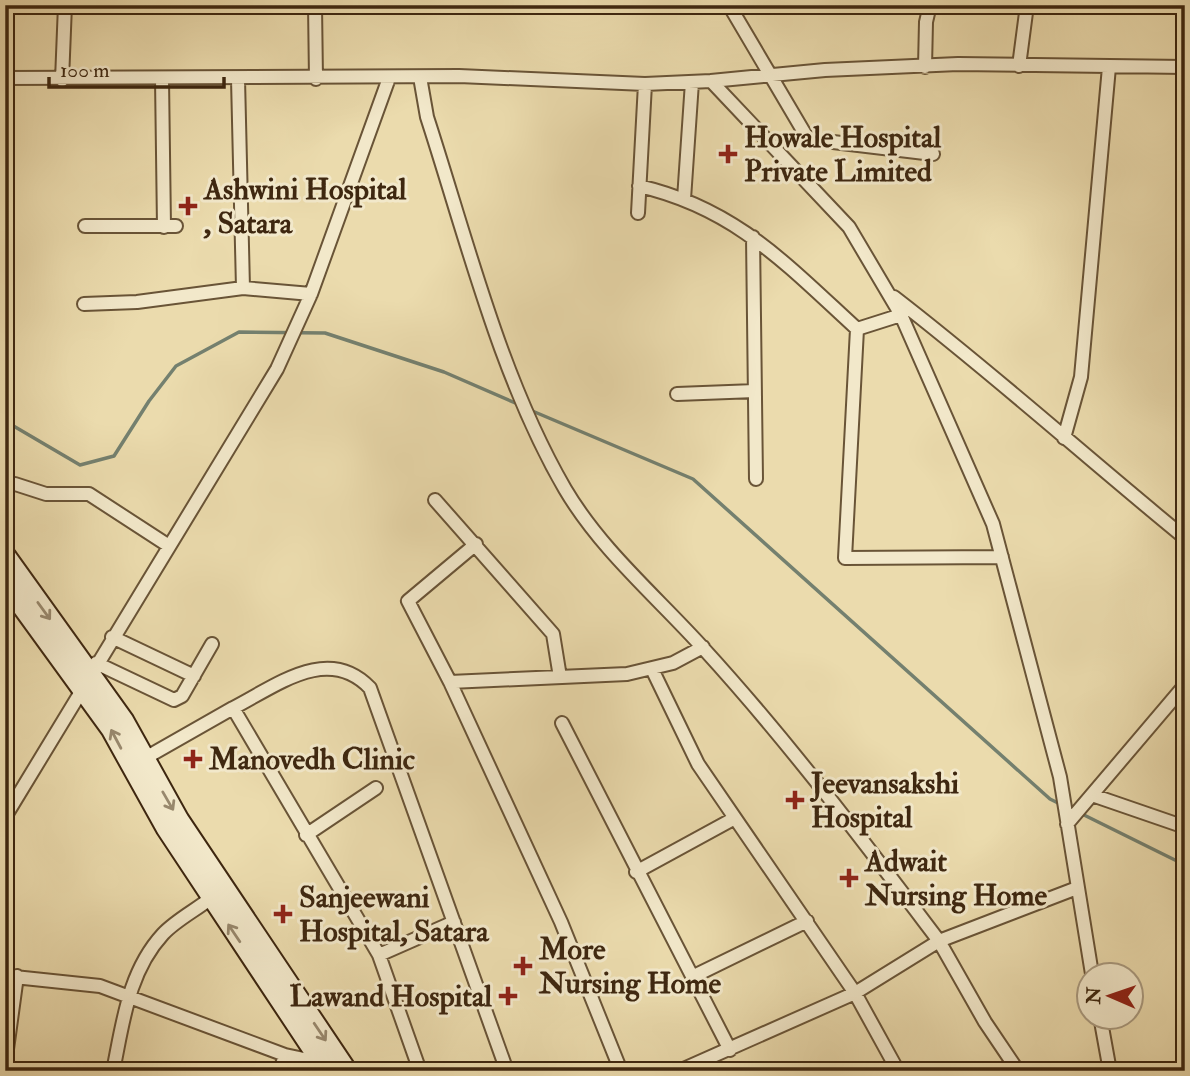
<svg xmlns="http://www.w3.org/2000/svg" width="1190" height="1076" font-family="'IM FELL Double Pica',serif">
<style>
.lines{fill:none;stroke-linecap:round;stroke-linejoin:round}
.stream{stroke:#74806f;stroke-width:3.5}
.street-casing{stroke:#695437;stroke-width:16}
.secondary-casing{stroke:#3e2710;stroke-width:23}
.street{stroke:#f2e8ca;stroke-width:12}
.secondary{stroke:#f2e8ca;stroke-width:19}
.oneway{stroke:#98886d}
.poi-dot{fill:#8f2418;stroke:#f2e8ca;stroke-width:2.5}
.labels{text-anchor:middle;stroke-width:6;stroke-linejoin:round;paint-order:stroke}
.poi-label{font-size:30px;font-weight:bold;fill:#3e2710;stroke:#f2e8ca;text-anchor:start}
</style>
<rect width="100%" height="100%" fill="#ebdbad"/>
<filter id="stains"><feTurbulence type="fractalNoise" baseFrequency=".00286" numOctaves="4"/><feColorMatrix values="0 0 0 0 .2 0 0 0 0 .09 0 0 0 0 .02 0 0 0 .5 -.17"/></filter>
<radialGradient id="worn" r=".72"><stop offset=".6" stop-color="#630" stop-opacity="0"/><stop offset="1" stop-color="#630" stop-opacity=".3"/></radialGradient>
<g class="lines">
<path class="stream" d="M530 410 693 479 1050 799 1060 804
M5 421 80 465 114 456 149 401 176 366 239 332 325 333 444 372 520 405
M1080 813 1185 865"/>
<g class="street-casing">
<path id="street" d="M315 5 316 79
M729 5 808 139 933 154
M1019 66 1027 5
M925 67 926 22 930 5
M420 77 427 117C467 240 500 377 565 489 601 550 656 596 703 648 788 741 863 841 939 941L855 993 679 1071
M5 78 459 76 645 84 711 81 849 227 901 315 993 524 1060 777 1092 974
M162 79 164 227
M238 79 243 288 311 294
M62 80 65 5
M711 81 825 70 958 64 1185 67
M639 186C735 208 786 264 857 329L901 315
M684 199 692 82
M638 213 645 84
M85 226H176
M753 237 756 479
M894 297C994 374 1087 458 1185 538
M84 304 137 302 243 288
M857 329 845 558 1002 557
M677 394 755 391
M1064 438 1081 377 1109 67
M5 485 15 484 46 494H89L169 546
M435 500 553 634 560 677
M476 544 408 601 450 682 627 674 673 663 703 647
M112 637 194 676
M96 663 174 700 182 696 212 644
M652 669 698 764 855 993 898 1071
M450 682 561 922 621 1071
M562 723 730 1050
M140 761 233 708
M1092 795 1185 827
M5 817 277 369 311 294 389 78
M1067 824 1185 685
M306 835 376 788
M636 872 735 818
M379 955 454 922
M5 976 100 986 285 1055
M692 977 807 921
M1100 1016 1110 1071
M5 1064 17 976
M113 1071C123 1023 128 972 163 934 176 920 196 910 211 898
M280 1071 285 1055 323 1063
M420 1071 379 955 233 708C276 686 328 644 370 688L507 1071
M1018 1071 985 1022 939 941 1077 888"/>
</g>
<g class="secondary-casing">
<path id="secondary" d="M5 555 124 721 179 820 347 1071
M5 583 111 729 166 828 327 1071"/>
</g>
<use href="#street" class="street"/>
<use href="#secondary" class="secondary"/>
</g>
<defs><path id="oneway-shaft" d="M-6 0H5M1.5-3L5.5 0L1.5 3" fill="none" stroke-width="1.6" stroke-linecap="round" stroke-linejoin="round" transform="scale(1.75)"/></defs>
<g class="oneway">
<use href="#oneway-shaft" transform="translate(44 611) rotate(54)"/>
<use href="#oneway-shaft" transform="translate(116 739) rotate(-118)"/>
<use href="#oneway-shaft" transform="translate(168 801) rotate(60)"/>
<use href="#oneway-shaft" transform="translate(234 933) rotate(-124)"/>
<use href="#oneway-shaft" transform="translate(320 1032) rotate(56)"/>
</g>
<g class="poi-dot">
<path d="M724.5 143.5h7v7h7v7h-7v7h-7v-7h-7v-7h7z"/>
<path d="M184.5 195.5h7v7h7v7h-7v7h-7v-7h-7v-7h7z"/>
<path d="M189.5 748.5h7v7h7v7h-7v7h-7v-7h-7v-7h7z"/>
<path d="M791.5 789.5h7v7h7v7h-7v7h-7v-7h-7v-7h7z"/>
<path d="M845.5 867.5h7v7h7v7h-7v7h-7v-7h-7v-7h7z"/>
<path d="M279.5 903.5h7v7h7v7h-7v7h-7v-7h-7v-7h7z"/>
<path d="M519.5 955.5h7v7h7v7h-7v7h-7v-7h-7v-7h7z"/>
<path d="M504.5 985.5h7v7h7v7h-7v7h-7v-7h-7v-7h7z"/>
</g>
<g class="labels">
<g class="poi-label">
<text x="744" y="147">Howale Hospital<tspan x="744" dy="34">Private Limited</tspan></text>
<text x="204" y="199">Ashwini Hospital<tspan x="204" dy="34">, Satara</tspan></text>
<text x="209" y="769">Manovedh Clinic</text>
<text x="811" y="793">Jeevansakshi<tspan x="811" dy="34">Hospital</tspan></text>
<text x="865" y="871">Adwait<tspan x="865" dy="34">Nursing Home</tspan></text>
<text x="299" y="907">Sanjeewani<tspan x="299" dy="34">Hospital, Satara</tspan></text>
<text x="539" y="959">More<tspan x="539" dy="34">Nursing Home</tspan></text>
<text x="492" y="1006" text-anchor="end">Lawand Hospital</text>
</g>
</g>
<rect width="1190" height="1076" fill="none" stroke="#ebdbad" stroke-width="28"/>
<rect x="7" y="7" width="1176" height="1062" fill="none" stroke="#3e2710" stroke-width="3.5"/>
<rect x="14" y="14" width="1162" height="1048" fill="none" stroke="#3e2710" stroke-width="2"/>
<g transform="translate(1110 996) rotate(272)"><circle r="33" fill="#f2e8ca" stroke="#aa9b80" stroke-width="2"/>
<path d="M0-5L12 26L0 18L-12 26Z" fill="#8f2418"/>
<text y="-10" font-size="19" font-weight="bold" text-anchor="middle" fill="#3e2710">N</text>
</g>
<path d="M49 77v10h175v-10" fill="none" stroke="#3e2710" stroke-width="3.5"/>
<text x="60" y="77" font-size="21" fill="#3e2710" stroke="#f2e8ca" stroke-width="5" paint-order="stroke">100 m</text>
<rect width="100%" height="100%" filter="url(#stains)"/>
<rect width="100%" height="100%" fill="url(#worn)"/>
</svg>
